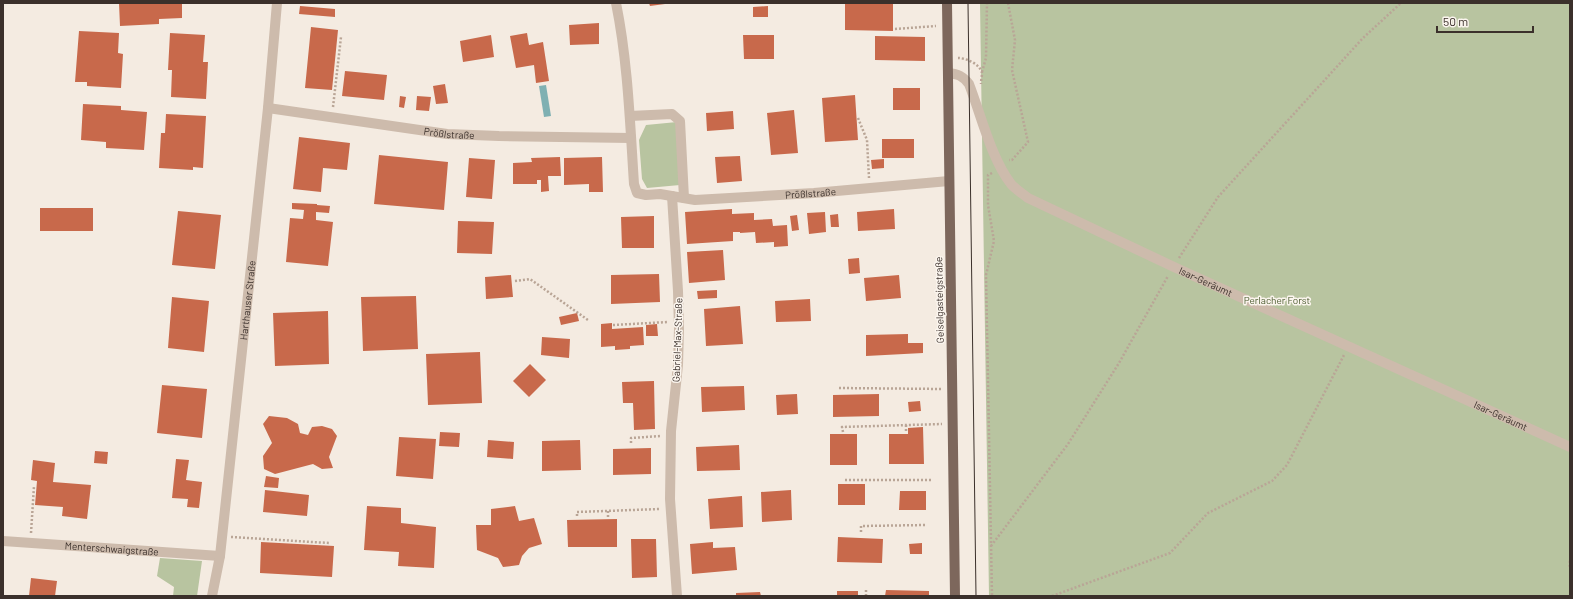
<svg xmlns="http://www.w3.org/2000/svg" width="1573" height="599" font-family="Barlow,sans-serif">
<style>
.green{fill:#b8c4a0}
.water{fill:#7fb0b2}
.building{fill:#c8694b}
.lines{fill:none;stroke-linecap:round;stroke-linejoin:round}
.path{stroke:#b9a596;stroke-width:2.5;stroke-dasharray:2 2;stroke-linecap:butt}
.minor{stroke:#cdbbac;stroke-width:10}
.major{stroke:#7d675c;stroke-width:10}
.tram{stroke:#3b302b;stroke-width:1}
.labels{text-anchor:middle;stroke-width:3;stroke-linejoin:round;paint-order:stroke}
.street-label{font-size:10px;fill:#3b302b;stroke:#fbf5ee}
.park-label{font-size:10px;fill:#4a5a2e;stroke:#fbf5ee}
</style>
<rect width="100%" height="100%" fill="#f4ebe1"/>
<path class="green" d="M980 3H1570V596H989Z
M677 122 680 185 647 188 642 179 639 140 646 125Z
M160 558 202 561 197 596H173L174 587 157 576Z"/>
<path class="water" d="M546 85 551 116 544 117 539 86Z"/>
<path class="building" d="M119 3H182V18L159 19V24L120 26Z
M649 3H665V4L650 6Z
M845 3H893V31L845 30Z
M300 6 335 9V17L299 14Z
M768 6V17H753V7Z
M599 23V44L570 45 569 25Z
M311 27 338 30 332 90 305 88Z
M79 31 119 33 118 53 123 54 121 88 87 86V82H75Z
M170 33 205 35 203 62H208L206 99 171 97 172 70H168Z
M527 33 529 45 543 42 549 81 536 83 534 65 516 68 510 36Z
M491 35 494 57 463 62 460 41Z
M743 35H774V59H744Z
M875 36 925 37V61L875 60Z
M345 71 387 75 384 100 342 96Z
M445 84 448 103 436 104 433 86Z
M893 88H920V110H893Z
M855 95 858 140 825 142 822 98Z
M400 96 406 97 404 108 399 107Z
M417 96 431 97 429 111 416 110Z
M83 104 121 106V110L147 112 144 150 106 148V142L81 140Z
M794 110 798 153 771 155 767 113Z
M733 111 734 129 707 131 706 113Z
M166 114 206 116 203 168 193 167V170L159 168 161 133H165Z
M299 137 350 143 347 170 323 168 321 192 293 189Z
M882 139H914V158H882Z
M379 155 448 162 444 210 374 204Z
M740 156 742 181 717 183 715 157Z
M560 157 561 176H548L549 191 541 192V180H537V184H513V163L532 162 531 158Z
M602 157 603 192H589V184L564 185V158Z
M469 158 495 160 492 199 466 197Z
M884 159V168L872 169 871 160Z
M292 203 317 204V205L330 206 329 213 316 212V220L333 222 328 266 286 262 290 218 303 219 304 210 292 209Z
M40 208H93V231H40Z
M732 209V214L754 213V220L772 219 773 226 787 225 788 246 774 247V242L756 243 755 232 740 233V232H733V241L687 244 685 212Z
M894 209 895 229 858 231 857 212Z
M178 211 221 215 215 269 172 265Z
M825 212 826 232 809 234 807 213Z
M838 214 839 227H831L830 215Z
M797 215 799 230 792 231 790 216Z
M654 216V248H622L621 217Z
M458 221 494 222 492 254 457 253Z
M723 250 725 280 689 283 687 252Z
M859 258 860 273 849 274 848 259Z
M659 274 660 302 611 304V275Z
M511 275 513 297 486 299 485 277Z
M899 275 901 298 866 301 864 278Z
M717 290V298L698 299 697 291Z
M416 296 418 349 363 351 361 297Z
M172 297 209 301 204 352 168 348Z
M810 299 811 321 776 322 775 301Z
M740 306 743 344 706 346 704 309Z
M328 311 329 364 275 366 273 313Z
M577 313 579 321 561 325 559 317Z
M612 323V329L643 327 644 345 630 346V349L615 350V346L601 347V324Z
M657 324 658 336H646V325Z
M908 334V343H923V353L866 356V335Z
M542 337 570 339 569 358 541 355Z
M480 352 482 403 428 405 426 354Z
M530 364 546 380 529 397 513 381Z
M654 381 655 429 634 430 633 403H623L622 382Z
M162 385 207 389 202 438 157 433Z
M744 386 745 410 702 412 701 387Z
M797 394 798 414 777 415 776 395Z
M879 394V416L833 417V395Z
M920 401 921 411 909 412 908 402Z
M269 416 287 418 298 424 300 433 308 435 312 427 322 426 332 429 337 436 329 457 333 468 322 469 313 464 275 474 264 469 263 456 272 443 263 424Z
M923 427 924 464H889V434H908V428Z
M440 432 460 433 459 447 439 446Z
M830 434H857V465H830Z
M399 437 436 439 433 479 396 476Z
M488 440 514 442 513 459 487 457Z
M580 440 581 470 542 471V441Z
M739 445 740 470 697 471 696 447Z
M651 448V474L613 475V449Z
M95 451 108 452 107 464 94 463Z
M176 459 189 460 186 480 202 482 199 508 187 507 188 499 172 498Z
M33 460 55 463 53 482 91 485 87 519 62 516 63 507 35 505 37 481 31 480Z
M266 476 279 478 278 488 264 487Z
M838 484H865V505H838Z
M265 490 309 495 307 516 263 512Z
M791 490 792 520 762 522 761 492Z
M900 491H926V510H899Z
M742 496 743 527 710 529 708 499Z
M367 506 401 508V523L436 527 434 568 398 566 399 552 364 550Z
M515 506 519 521 534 518 542 544 529 548 522 556 519 565 503 567 498 558 477 550 476 525H491V509Z
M617 519V547H568L567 520Z
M838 537 883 539 882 563 837 562Z
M631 539H656L657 577 632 578Z
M261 542 334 546 332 577 260 573Z
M713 542V548L735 547 737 570 692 574 690 544Z
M922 543V554H910L909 544Z
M31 578 57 581 55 596H29Z
M886 590 929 591V596H885Z
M837 591H858V596H837Z
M760 592 761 596H736V593Z"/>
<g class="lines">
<path class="path" d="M1008 3 1015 40 1012 70 1028 142 1012 160H1009
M895 29 936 26
M958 58C966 58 980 64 982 73 982 76 981 80 981 84
M982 72 986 58 987 3
M333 107 341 37
M858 118 867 140 869 178
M992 173 988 175V205L994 241 986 275 992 596
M1179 258 1218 197 1363 38 1401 3
M515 281 530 279 588 320
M613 325 668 322
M839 388 942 389
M906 425V431
M843 432 842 427 942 424
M631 443V438L661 436
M845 480H931
M577 516V512L660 509
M608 517V511
M861 532V526L927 525
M31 533 34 486
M231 537 329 543
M991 546 1068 444 1119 363 1168 276
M1570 561 1569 564 1570 567
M866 596V590
M1052 596 1170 553 1208 513 1272 481 1287 465 1344 355"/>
<g class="minor">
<path id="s1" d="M616 3C628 62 630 124 634 184L637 193 646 195 660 194 695 200 814 193 949 181"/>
<path id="s2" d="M948 73C958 74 963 76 969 84 981 115 991 158 1011 184 1015 189 1023 194 1028 198L1174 267 1570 447"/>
<path id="s3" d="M268 108 447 134 499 136 631 138"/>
<path d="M630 116 672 114 680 121 684 198"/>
<path d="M672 196 678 291 679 329 678 365 671 431 670 499 677 596"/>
<path id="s4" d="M3 541 220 556"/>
<path id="s5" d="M212 596 220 556 268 108 277 3"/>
</g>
<path class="major" d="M947 3 955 596"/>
<path class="tram" d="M968 3 976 596"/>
</g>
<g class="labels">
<g class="street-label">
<text dy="4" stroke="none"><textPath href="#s3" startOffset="183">Prößlstraße</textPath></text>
<text dy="4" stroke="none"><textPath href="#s1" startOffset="366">Prößlstraße</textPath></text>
<text dy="4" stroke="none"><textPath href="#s2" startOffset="352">Isar-Geräumt</textPath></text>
<text dy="4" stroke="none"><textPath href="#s5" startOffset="298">Harthauser Straße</textPath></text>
<text transform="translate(939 300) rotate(-91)" y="4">Geiselgasteigstraße</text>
<text transform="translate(677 340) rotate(-88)" y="4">Gabriel-Max-Straße</text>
<text dy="4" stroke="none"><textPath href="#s2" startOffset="676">Isar-Geräumt</textPath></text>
<text dy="4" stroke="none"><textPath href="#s4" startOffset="109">Menterschwaigstraße</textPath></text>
</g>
<g class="park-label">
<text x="1277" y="304">Perlacher Forst</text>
</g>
</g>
<rect width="1573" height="599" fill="none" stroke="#3b302b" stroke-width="8"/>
<path d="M1437 26v6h96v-6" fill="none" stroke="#3b302b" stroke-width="2"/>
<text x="1443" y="26" font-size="12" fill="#3b302b" stroke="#fbf5ee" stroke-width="3" paint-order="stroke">50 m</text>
</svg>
